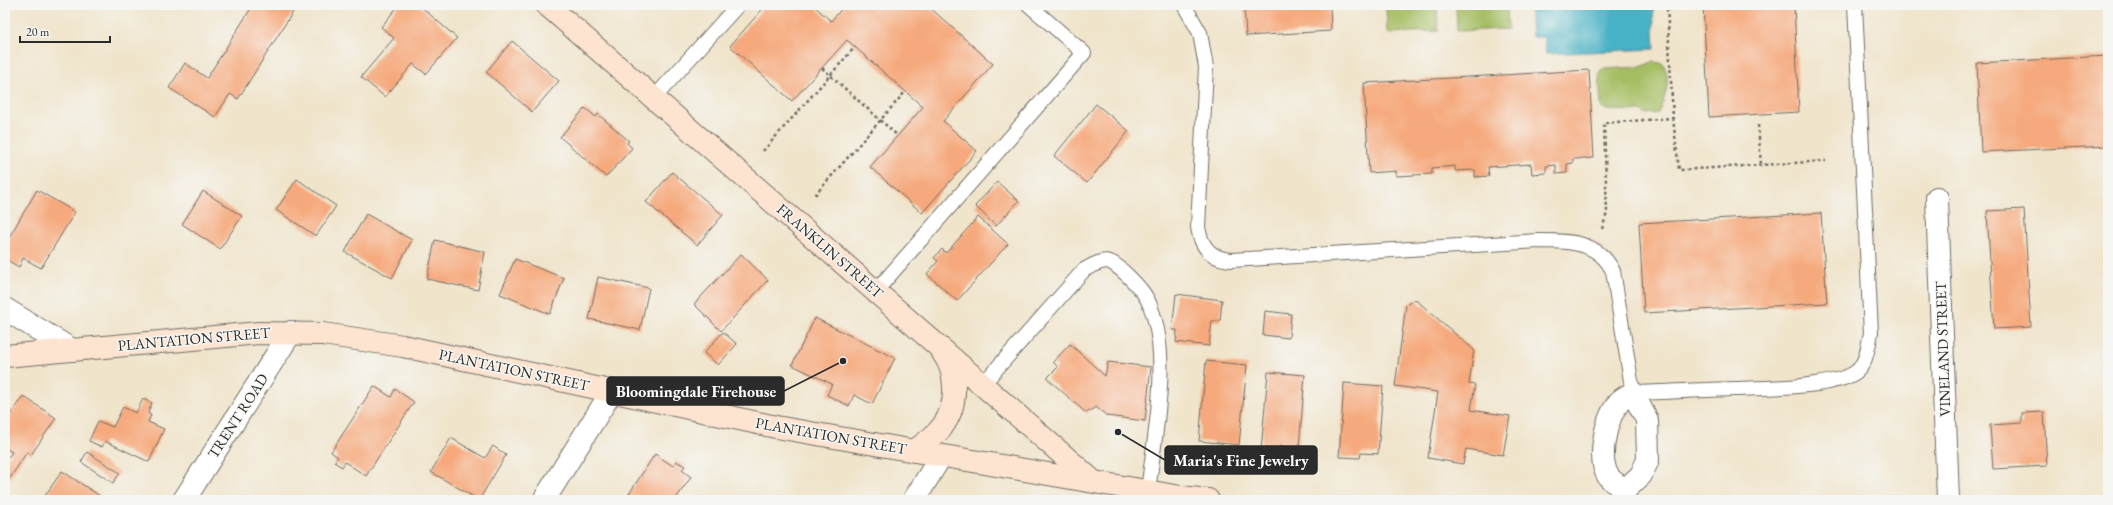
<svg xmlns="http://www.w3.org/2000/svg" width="2113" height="505" font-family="'EB Garamond',serif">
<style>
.green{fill:#a6be64;stroke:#687448}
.water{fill:#47b1c5;stroke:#396e78}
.building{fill:#f6a97c}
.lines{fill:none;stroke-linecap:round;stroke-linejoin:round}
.lane-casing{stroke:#706c63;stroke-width:16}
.street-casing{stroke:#706c63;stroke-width:24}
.secondary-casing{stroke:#706c63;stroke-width:24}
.path{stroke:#706c63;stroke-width:2.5;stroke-dasharray:3 3;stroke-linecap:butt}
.lane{stroke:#fff;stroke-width:14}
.street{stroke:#fff;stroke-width:22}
.secondary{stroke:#fde4d1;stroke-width:22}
.labels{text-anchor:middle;stroke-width:3;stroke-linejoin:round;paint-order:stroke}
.street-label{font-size:15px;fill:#2b2b2b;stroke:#f6f6f2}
.leader{fill:none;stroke:#2b2b2b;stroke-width:1.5}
.callout-dot{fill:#2b2b2b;stroke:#f6f6f2;stroke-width:1.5}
.callout{fill:#2b2b2b;stroke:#2b2b2b;stroke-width:1.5}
.callout-label{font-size:16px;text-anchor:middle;font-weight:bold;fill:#fff}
</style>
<rect width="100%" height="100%" fill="#f6f6f2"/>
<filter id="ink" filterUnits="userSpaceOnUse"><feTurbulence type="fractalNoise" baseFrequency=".025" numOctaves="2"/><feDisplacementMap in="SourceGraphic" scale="8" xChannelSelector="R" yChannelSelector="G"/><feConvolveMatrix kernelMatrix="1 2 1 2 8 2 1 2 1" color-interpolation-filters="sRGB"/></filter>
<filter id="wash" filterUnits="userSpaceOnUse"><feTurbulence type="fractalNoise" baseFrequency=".012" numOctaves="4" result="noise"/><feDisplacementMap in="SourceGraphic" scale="16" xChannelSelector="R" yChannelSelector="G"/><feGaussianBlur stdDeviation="0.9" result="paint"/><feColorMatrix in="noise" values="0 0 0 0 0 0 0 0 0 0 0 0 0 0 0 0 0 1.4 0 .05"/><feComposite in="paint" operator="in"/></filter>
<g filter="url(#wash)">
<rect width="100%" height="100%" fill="#f0e4cb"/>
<path class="green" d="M1386 5H1437L1438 31 1387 33Z
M1456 5H1507L1508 29 1457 31Z
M1652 62 1662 63C1673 77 1665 99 1658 113L1644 114 1641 111 1607 110 1601 107 1599 73 1602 69 1641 67Z"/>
<path class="water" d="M1530 5H1653L1655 49 1546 54 1544 37H1532Z"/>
<g id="blocks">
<path class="building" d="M253 5 296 7 238 99 230 94 215 117 169 88 185 63 207 78Z
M399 5H419L457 38 426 74 413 64 385 97 361 77 394 38 381 27Z
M766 5H813L831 21 845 5H927L993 64 943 121 977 151 922 213 870 167 923 107 847 40 792 101 730 46Z
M1244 5H1330L1331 31 1246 36Z
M1703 5H1794L1799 112 1709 117Z
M512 41 559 81 532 112 486 72Z
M2108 56V146L1981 152 1977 63Z
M1589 70 1594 158 1573 159V163L1567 164V173L1556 174V165L1546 166V173L1532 174 1531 164 1488 167 1489 176 1475 177V170L1455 171V166L1432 168V174L1396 176V171L1369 173 1364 83Z
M1096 104 1129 131 1087 183 1054 156Z
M585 108 596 117 598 114 629 141 627 143 632 148 606 177 560 137Z
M672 172 723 215 697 245 646 202Z
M297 179 336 206 316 236 276 210Z
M997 182 1019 201 996 226 975 206Z
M37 190 75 212 41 268 23 258 19 267 5 259V244Z
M203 191 242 216 220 249 182 224Z
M2024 209 2031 327 1994 329 1987 211Z
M1821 213 1827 303 1644 313 1639 223Z
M366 214 412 240 392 278 345 252Z
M978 217 1008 244 957 301 927 274 938 261 934 258 942 249 946 253Z
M435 240 485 252 478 290 427 279Z
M741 254 768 280 721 331 694 304Z
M515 259 564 278 550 314 500 294Z
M598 277 649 288 640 330 589 319Z
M1176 294 1222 300 1220 321H1212L1209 346 1176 342 1177 330H1172Z
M1415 299 1474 350 1469 384 1475 385 1471 410 1510 416 1503 455 1466 449 1463 464 1428 458 1438 392 1395 386 1406 305Z
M1265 311 1291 314 1289 338 1263 335Z
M815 318 895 358 872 404 854 395 849 406 827 395 832 384 792 365Z
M723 332 737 344 718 365 704 353Z
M1070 344 1105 376 1108 362 1151 367 1145 421 1107 416 1096 407 1086 413 1047 378 1058 367 1053 362Z
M1206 361 1247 365 1239 445 1199 441Z
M1268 372 1305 375 1299 448 1280 446V452L1261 450Z
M1344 383 1383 386 1378 454 1361 453 1360 458 1339 457Z
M374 386 391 397 395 389 414 402 366 476 345 462 342 467 334 462 338 457 331 452Z
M23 396 56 418 31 455 27 452 10 478 5 475V462L12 452 5 448V422Z
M143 399 152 403 148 413 151 415 148 422 164 429 149 462 105 441 102 447 89 441 98 421 113 427 123 407 136 413Z
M2044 412 2047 466 1993 469 1990 425 2022 423V413Z
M451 438 485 458 493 446 506 455 479 500 431 472Z
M87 452 120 473 113 483 81 462Z
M655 454 673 466 676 461 685 466 682 470 691 477 675 500H625Z
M62 471 106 500H42Z"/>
</g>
</g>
<g filter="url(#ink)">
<use href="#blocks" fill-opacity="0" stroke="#706c63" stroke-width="1"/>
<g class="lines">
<g class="lane-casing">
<path id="lane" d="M1184 5 1200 33 1206 67 1198 227C1201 247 1211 259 1232 260L1539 241C1569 241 1598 241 1613 271L1633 393C1667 392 1700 390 1733 389 1762 388 1834 388 1856 372 1867 363 1868 345 1871 333L1855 5
M654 98 738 5
M876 291 1084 53 1029 5
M983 384 1084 270C1107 257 1109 258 1128 276 1137 285 1147 295 1151 308 1171 360 1154 437 1148 492"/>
</g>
<g class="street-casing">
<path id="street" d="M1937 198 1948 500
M5 309 72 350
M184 500 291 332
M544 500 612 391
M914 500 941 456
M1623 500 1625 490 1641 475 1648 460 1647 420 1633 393C1629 395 1623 398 1620 401 1606 417 1597 457 1608 476 1611 481 1620 486 1625 490"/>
</g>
<g class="secondary-casing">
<path id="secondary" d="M547 5 1094 482
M5 356 259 333 323 334 403 346 776 427 1181 497 1208 500
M914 451C924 444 935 436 942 427 958 406 958 374 943 353"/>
</g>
<path class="path" d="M822 68 898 136
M1673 118 1679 170 1826 161
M1758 125 1761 165
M763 151 855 47
M815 195 905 92
M1602 229 1607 213 1604 123 1673 118 1667 5"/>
<use href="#lane" class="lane"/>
<use href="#street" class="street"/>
<use href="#secondary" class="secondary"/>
</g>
</g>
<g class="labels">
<g class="street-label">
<text transform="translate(830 251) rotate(41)" y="5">FRANKLIN STREET</text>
<text transform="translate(194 339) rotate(-5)" y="5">PLANTATION STREET</text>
<text transform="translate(1943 349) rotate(-92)" y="5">VINELAND STREET</text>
<text transform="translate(514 370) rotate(12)" y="5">PLANTATION STREET</text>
<text transform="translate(238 416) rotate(-57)" y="5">TRENT ROAD</text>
<text transform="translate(831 436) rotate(10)" y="5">PLANTATION STREET</text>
</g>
</g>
<path class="leader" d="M843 361L784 391M1118 432L1165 460"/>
<g class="callout-dot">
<circle cx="843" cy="361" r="4"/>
<circle cx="1118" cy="432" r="4"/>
</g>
<g class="callout">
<rect x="607" y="377" width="177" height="28" rx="4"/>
<rect x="1165" y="446" width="152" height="28" rx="4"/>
</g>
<g class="callout-label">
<text x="696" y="397">Bloomingdale Firehouse</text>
<text x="1241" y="466">Maria's Fine Jewelry</text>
</g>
<rect width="2113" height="505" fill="none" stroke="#f6f6f2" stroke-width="20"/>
<path d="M20 36v6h90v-6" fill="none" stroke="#2b2b2b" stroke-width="2"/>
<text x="26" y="36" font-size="12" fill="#2b2b2b" stroke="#f6f6f2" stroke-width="3" paint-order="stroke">20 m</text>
</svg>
